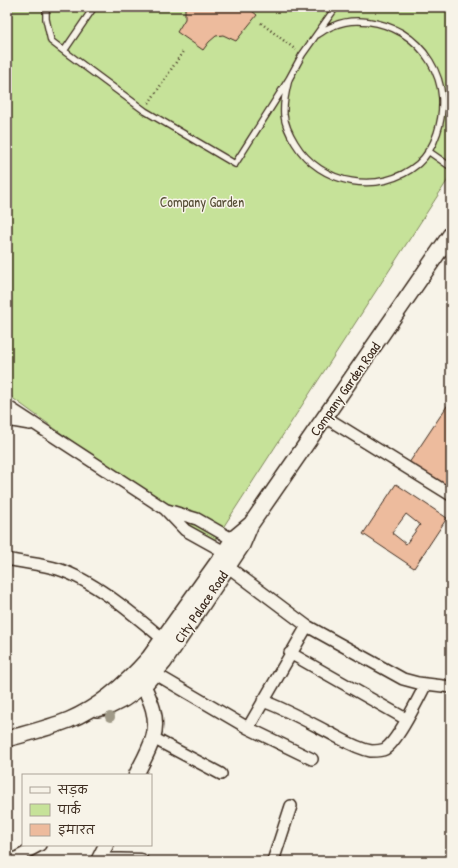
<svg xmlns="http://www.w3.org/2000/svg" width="458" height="868" font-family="'Patrick Hand','Playpen Sans Deva',sans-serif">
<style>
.green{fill:#c6e299;stroke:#80865c}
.building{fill:#edbb9d;stroke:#3b2a1e;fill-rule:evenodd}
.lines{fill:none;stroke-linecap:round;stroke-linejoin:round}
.service-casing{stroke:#3b2a1e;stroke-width:8}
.minor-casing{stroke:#3b2a1e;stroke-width:14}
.tertiary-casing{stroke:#3b2a1e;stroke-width:17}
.secondary-casing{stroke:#3b2a1e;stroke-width:18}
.path{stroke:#3b2a1e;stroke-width:2.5;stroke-dasharray:1 3;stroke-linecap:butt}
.service{stroke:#f7f3e8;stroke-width:5.5}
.minor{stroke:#f7f3e8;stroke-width:11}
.tertiary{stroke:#f7f3e8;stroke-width:14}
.secondary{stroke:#f7f3e8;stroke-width:15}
.tree{fill:#9f9987}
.labels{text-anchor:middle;stroke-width:3;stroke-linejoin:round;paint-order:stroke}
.park-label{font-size:14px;fill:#574f37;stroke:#f7f3e8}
.street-label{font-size:14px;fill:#3b2a1e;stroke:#f7f3e8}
</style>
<rect width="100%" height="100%" fill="#f7f3e8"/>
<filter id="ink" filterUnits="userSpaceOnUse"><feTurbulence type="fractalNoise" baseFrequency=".025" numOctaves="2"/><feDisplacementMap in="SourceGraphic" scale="8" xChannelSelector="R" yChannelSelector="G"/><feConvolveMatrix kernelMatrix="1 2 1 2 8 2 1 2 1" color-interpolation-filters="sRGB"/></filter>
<g filter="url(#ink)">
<path class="green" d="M7 7H451V175L213 543 7 394Z"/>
<path class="building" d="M185 7H247L257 15 236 41 223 35 216 36 209 42 203 50 177 32 185 19Z
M449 403 451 404V493L407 466Z
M396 484 447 518 414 568 363 534ZM406 514 420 525 406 544 392 533Z"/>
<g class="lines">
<g class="service-casing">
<path id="service" d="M46 7V19L51 41 64 51
M94 7 64 51 145 111 235 164 289 79 302 55 336 7
M289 79C286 91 283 102 284 115 285 125 290 135 295 143 320 185 380 196 418 164 436 148 443 120 442 98 440 72 425 47 402 33 383 22 354 16 333 26 327 28 322 32 317 35
M428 151 451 167"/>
</g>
<g class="minor-casing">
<path id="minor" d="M7 406 165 509 185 530 230 555
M325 417 451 495
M7 420 30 424
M167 510 197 519 239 543
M7 559C24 563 42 564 58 569 95 581 134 615 163 639
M223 563 307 626 403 679 418 683 451 687
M290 653 406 719
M154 673 248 728 312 759
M263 701C285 709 305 720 326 731 340 738 355 748 371 751 375 751 381 751 385 749 398 741 418 699 426 684
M248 728 307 626
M153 738 221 774
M7 860 16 858 40 845
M273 861 291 806"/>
</g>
<g class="tertiary-casing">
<path id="tertiary" d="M136 775C142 763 149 751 153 738 160 716 148 695 139 676
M99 860 141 861
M98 861 106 845"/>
</g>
<g class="secondary-casing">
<path id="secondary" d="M97 709 110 706 124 699 144 685 164 662 242 545 250 526
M7 739C28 733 49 728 69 720 100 707 127 683 149 658L225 552 233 539 251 524 451 234"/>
</g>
<path class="path" d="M261 23 296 50
M149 103 184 50"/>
<use href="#service" class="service"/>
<use href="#minor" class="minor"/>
<use href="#tertiary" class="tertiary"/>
<use href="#secondary" class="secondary"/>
</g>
<circle class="tree" cx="110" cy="717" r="5"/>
</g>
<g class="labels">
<g class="park-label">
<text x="202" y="207">Company Garden</text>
</g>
<g class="street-label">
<text transform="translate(345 389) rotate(-55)" y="5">Company Garden Road</text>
<text transform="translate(201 607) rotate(-56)" y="5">City Palace Road</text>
</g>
</g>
<rect width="458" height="868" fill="none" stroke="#f7f3e8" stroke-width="24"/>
<rect x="12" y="12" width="434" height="844" fill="none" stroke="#3b2a1e" stroke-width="1.5" filter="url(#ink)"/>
<rect x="22" y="774" width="130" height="72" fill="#f7f3e8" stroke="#aca397"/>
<rect x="30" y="787" width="20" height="6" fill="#f7f3e8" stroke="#aca397"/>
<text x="58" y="794" font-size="12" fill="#3b2a1e">सड़क</text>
<rect x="30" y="804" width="20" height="12" fill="#c6e299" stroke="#aca397"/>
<text x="58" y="814" font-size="12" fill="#3b2a1e">पार्क</text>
<rect x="30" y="824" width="20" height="12" fill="#edbb9d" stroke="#aca397"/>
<text x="58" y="834" font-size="12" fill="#3b2a1e">इमारत</text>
</svg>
